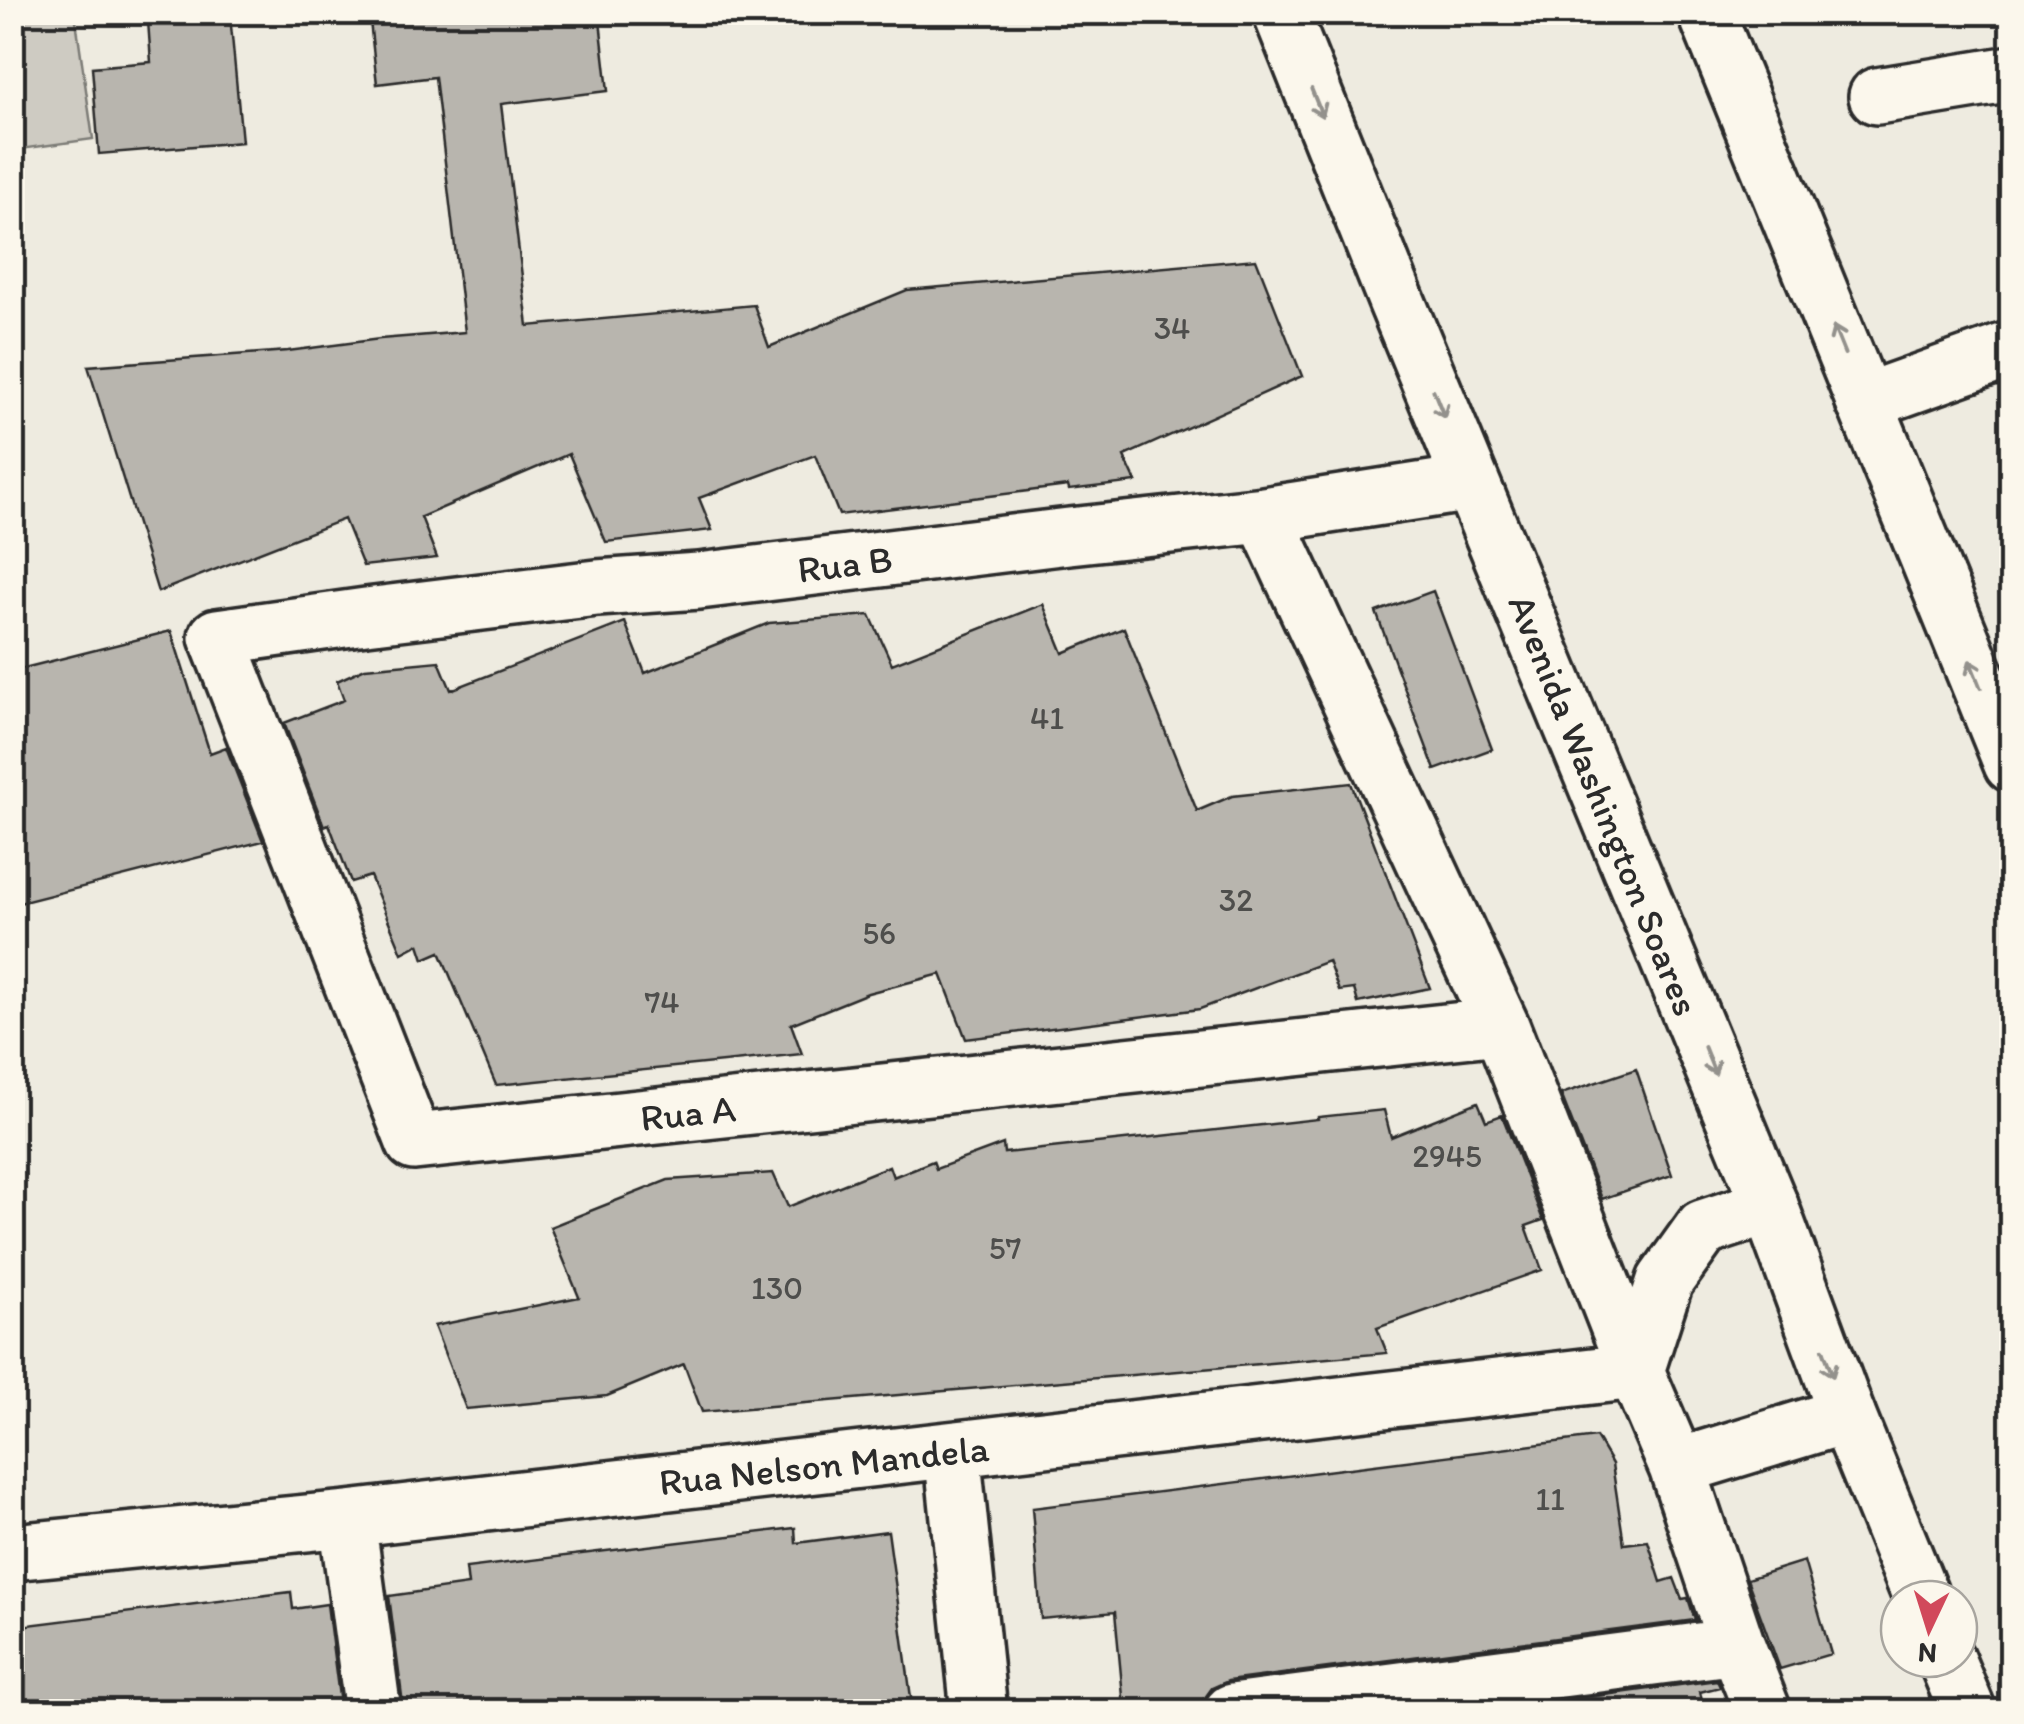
<svg xmlns="http://www.w3.org/2000/svg" width="2024" height="1724" font-family="Itim,sans-serif">
<style>
.green{fill:#cecbc2;stroke:#7c7b76;stroke-width:2.5}
.building{fill:#b8b5ae;stroke:#2b2b2b;stroke-width:2.5}
.lines{fill:none;stroke-linecap:round;stroke-linejoin:round}
.minor-casing{stroke:#2b2b2b;stroke-width:62}
.trunk-casing{stroke:#2b2b2b;stroke-width:62}
.minor{stroke:#fbf7ec;stroke-width:55}
.trunk{stroke:#fbf7ec;stroke-width:55}
.oneway{stroke:#93918c}
.labels{text-anchor:middle;stroke-width:8;stroke-linejoin:round;paint-order:stroke}
.number-label{font-size:32px;fill:#4e4e4c}
.street-label{font-size:38px;fill:#2b2b2b;stroke:#fbf7ec}
</style>
<rect width="100%" height="100%" fill="#eeebe0"/>
<filter id="ink" filterUnits="userSpaceOnUse"><feTurbulence type="fractalNoise" baseFrequency=".01" numOctaves="2"/><feDisplacementMap in="SourceGraphic" scale="20" xChannelSelector="R" yChannelSelector="G"/><feConvolveMatrix kernelMatrix="1 2 1 2 8 2 1 2 1" color-interpolation-filters="sRGB"/></filter>
<g filter="url(#ink)">
<path class="green" d="M12 13H75L93 139 13 150Z"/>
<path class="building" d="M369 12H599L608 91 501 104 528 326 754 305 769 347 907 290 1256 259 1302 376 1124 456 1136 482 1069 490 1068 486 839 515 815 455 699 498 712 530 606 542 569 454 421 517 437 558 363 566 344 519 158 592 88 366 288 351 380 339 465 332 435 77 377 84Z
M230 15 242 142 99 154 92 67 151 62 148 21Z
M1433 591 1492 749 1435 770 1376 612Z
M1043 604 1063 653 1124 628 1197 811 1232 796 1351 783 1430 988 1358 1003 1354 989 1339 991 1328 961 1200 1009 966 1039 941 974 868 993 791 1024 802 1054 496 1085 440 952 424 959 419 944 402 953 370 876 351 882 329 824 324 826 284 723 344 700 337 681 365 668 439 661 451 690 625 622 645 673 769 623 870 615 892 664Z
M171 631 210 753 226 747 263 841 12 905V671Z
M1636 1069 1672 1175 1602 1199 1561 1094Z
M1478 1102 1486 1121 1502 1115 1543 1220 1526 1226 1542 1270 1377 1328 1387 1353 702 1412 684 1364 607 1396 466 1409 434 1326 579 1297 550 1227 668 1180 773 1173 788 1207 889 1166 893 1177 933 1161 936 1169 1003 1144 1004 1153 1318 1119V1117L1384 1110 1391 1137Z
M1596 1437 1612 1464 1624 1544 1648 1541 1661 1582 1674 1578 1682 1599 1688 1598 1695 1620 1228 1681 1212 1688 1204 1699 1202 1712H1153L1152 1703 1124 1707 1115 1612 1041 1619 1032 1508Z
M795 1528 796 1543 888 1531 913 1712H404L389 1596 468 1585 466 1568Z
M1804 1561 1831 1654 1780 1669 1747 1579Z
M291 1592 293 1609 327 1604 341 1712H12V1627Z
M1717 1680 1720 1687 1700 1692 1705 1712H1477Z"/>
<g class="lines">
<g class="minor-casing">
<path id="minor" d="M1877 96 2012 74
M1864 402 2012 349
M1471 483 1264 515 1069 536 699 581 597 588 366 616 217 637 414 1142 1501 1026
M1264 515 1501 1026 1636 1371 1677 1467 1737 1646 1763 1712
M952 1450 979 1712
M1677 1467 1847 1415
M347 1519 373 1712
M12 1552 347 1519 1636 1371 1665 1281 1703 1228 1770 1206
M1232 1712 1737 1646"/>
</g>
<g class="trunk-casing">
<path id="trunk" d="M1281 12 1396 300 1770 1206 1847 1415 1922 1599
M1706 12 2012 764
M1946 1659 1968 1712"/>
</g>
<use href="#minor" class="minor"/>
<use href="#trunk" class="trunk"/>
</g>
<defs><path id="oneway-shaft" d="M-6 0H5M1.5-3L5.5 0L1.5 3" fill="none" stroke-width="1.6" stroke-linecap="round" stroke-linejoin="round" transform="scale(2.5)"/></defs>
<g class="oneway">
<use href="#oneway-shaft" transform="translate(1317 103) rotate(68)"/>
<use href="#oneway-shaft" transform="translate(1839 340) rotate(-112)"/>
<use href="#oneway-shaft" transform="translate(1439 404) rotate(68)"/>
<use href="#oneway-shaft" transform="translate(1975 674) rotate(-112)"/>
<use href="#oneway-shaft" transform="translate(1710 1061) rotate(68)"/>
<use href="#oneway-shaft" transform="translate(1828 1363) rotate(70)"/>
</g>
</g>
<g class="labels">
<g class="number-label">
<text x="1172" y="339">34</text>
<text x="1047" y="729">41</text>
<text x="1236" y="911">32</text>
<text x="879" y="944">56</text>
<text x="662" y="1013">74</text>
<text x="1447" y="1167">2945</text>
<text x="1005" y="1259">57</text>
<text x="777" y="1299">130</text>
<text x="1550" y="1510">11</text>
</g>
<g class="street-label">
<text transform="translate(845 564) rotate(-7)" y="13">Rua B</text>
<text transform="translate(1604 805) rotate(68)" y="13">Avenida Washington Soares</text>
<text transform="translate(688 1113) rotate(-6)" y="13">Rua A</text>
<text transform="translate(824 1465) rotate(-6)" y="13">Rua Nelson Mandela</text>
</g>
</g>
<rect width="2024" height="1724" fill="none" stroke="#fbf7ec" stroke-width="50"/>
<rect x="25" y="25" width="1974" height="1674" fill="none" stroke="#2b2b2b" stroke-width="4" filter="url(#ink)"/>
<g transform="translate(1929 1629) rotate(184)"><circle r="48" fill="#fbf7ec" stroke="#a8a59f" stroke-width="2.5"/>
<path d="M0-8L18 38L0 25L-18 38Z" fill="#d1495b"/>
<text y="-15" font-size="28" font-weight="bold" text-anchor="middle" fill="#2b2b2b">N</text>
</g>
</svg>
